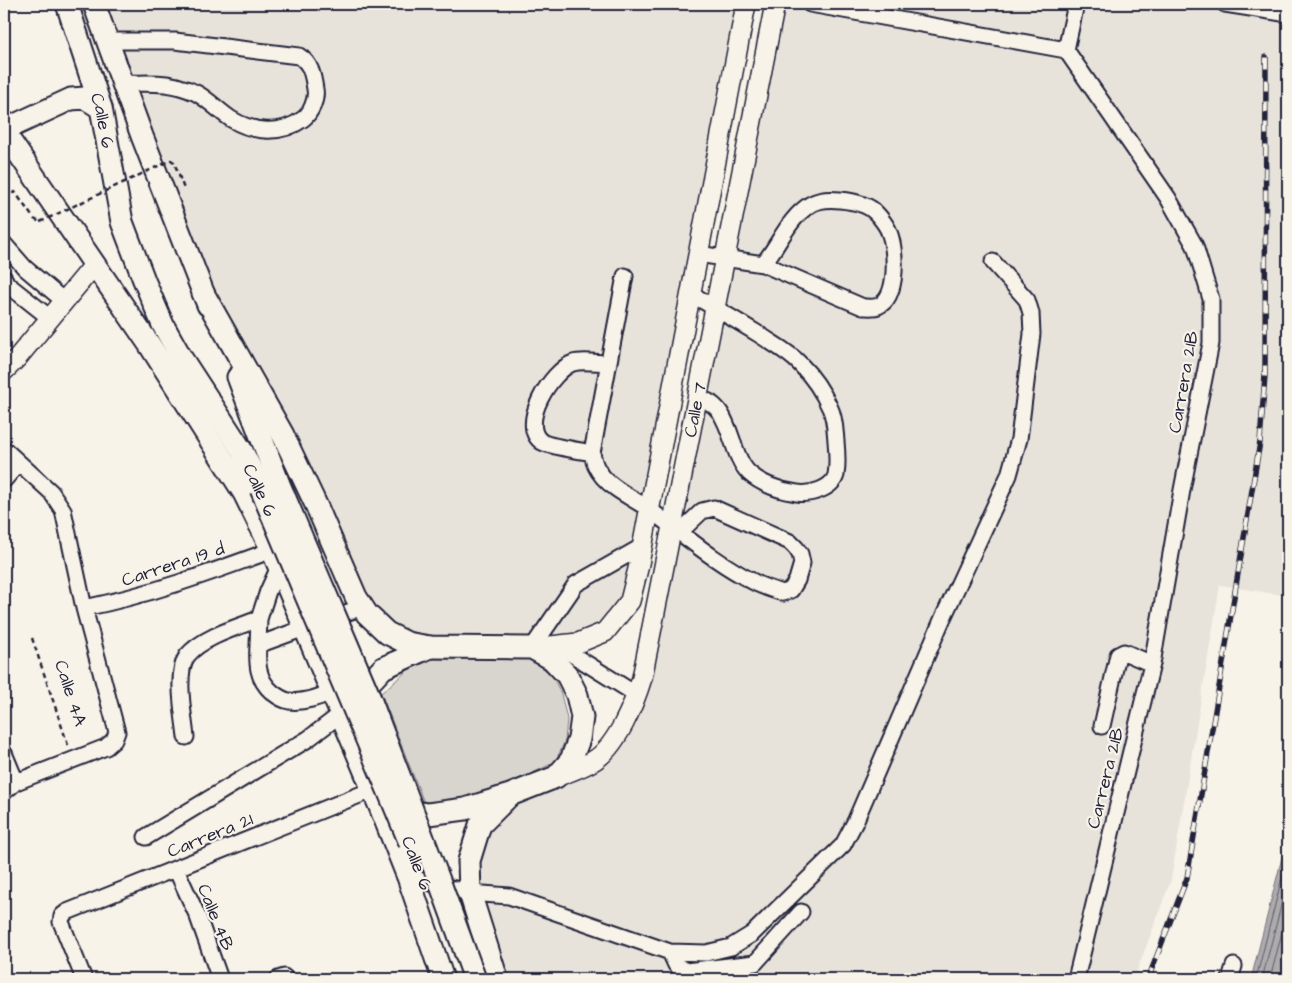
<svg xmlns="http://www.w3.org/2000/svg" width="1292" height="983" font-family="'Architects Daughter',sans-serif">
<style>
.built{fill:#e7e3db}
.green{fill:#d8d5cf;stroke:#7d7c85}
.water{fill:#aeabad;stroke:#76747f}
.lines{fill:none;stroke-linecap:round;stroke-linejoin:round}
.shore{stroke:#5a5969;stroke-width:1}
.minor-casing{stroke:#22223b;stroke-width:19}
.major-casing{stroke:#22223b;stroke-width:22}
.highway-casing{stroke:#22223b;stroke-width:25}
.path{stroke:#22223b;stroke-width:2.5;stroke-dasharray:5 4;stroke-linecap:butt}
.minor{stroke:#f7f3e8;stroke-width:15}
.major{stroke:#f7f3e8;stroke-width:19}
.highway{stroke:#f7f3e8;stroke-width:21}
.rail-casing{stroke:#22223b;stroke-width:5.5}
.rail{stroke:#f7f3e8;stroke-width:4;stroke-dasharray:11;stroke-linecap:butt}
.highway-bridge-casing{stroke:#22223b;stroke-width:25;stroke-linecap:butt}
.path-bridge{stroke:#22223b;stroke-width:2.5;stroke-dasharray:5 4;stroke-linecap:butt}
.highway-bridge{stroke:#f7f3e8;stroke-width:21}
.labels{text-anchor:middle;stroke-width:4.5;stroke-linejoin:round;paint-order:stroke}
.street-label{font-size:18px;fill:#22223b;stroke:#f7f3e8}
</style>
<rect width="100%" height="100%" fill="#f7f3e8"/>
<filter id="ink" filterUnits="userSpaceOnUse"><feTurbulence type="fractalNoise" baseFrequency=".02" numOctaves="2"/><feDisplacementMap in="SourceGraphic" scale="10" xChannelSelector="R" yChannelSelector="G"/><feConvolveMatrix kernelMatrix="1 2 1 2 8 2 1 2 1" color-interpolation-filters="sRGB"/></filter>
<g filter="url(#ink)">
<path class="built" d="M94 4H746L638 569 605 632 532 648 387 633 203 293Z
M775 4H1288V596L1220 585 1171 880 1134 979H497L470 893 480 825 510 795 594 761 637 695Z"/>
<path class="green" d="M421 659H533L553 677 561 694 567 719 565 741 555 762 493 793 458 805H425L381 693Z"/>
<path class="water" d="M1288 834V979H1251Z"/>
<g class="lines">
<path class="shore" d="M1256 979 1288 854
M1262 979 1288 879
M1270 979 1288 909"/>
<g class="minor-casing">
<path id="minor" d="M810 4 1066 50 1168 198 1195 246 1211 299V343L1182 490 1152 664 1076 979
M1225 4 1288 14
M108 41H175L299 56C311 63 313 76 315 89 317 99 311 113 303 119 281 135 254 133 231 119 220 112 210 101 198 94 193 91 186 89 180 87 163 81 141 84 123 83
M1066 50 1076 4
M4 244 25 268 64 301
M698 254 763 264 863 307C867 307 874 308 878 306 899 297 896 249 889 232 887 226 880 217 876 213 868 204 851 201 840 200 831 199 820 199 811 204 789 217 779 245 763 264
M625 276 592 453C594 463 596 469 603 477 615 491 635 499 650 510 684 535 716 563 754 582 763 587 773 590 783 593L791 590 797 580 802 563 800 554 796 548 790 542 714 508 702 511 679 533
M4 278 7 284 50 318
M691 294C714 307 737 321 760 335 773 344 789 352 800 364 812 376 823 392 830 408 835 418 835 430 836 441 837 452 838 464 836 475 832 489 810 495 797 493 781 491 761 484 749 473 728 453 733 403 697 398
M4 449 51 492 63 510 84 608 117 732 114 740 106 747 16 782 4 792
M592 453C582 451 548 446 542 442 517 425 552 370 573 363 583 360 598 363 608 363
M4 480 19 463
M84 608C149 595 210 573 272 550
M258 645 259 619 268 591 279 567
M557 645 637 695
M532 648 576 584 643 546
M332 692C319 697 304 703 289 701 283 700 277 696 272 692 257 679 257 663 258 645L362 607
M1102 726 1118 655 1124 652 1152 664
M186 737C184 717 175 673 187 656 202 637 238 627 259 619
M4 753 16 782
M146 837 308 739 341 714
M176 869 198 917 220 979
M408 877 470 893 509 896 670 952 706 953 731 947 752 934 843 845 855 822 942 620 1009 475 1019 439 1032 334 1031 313 1027 300 993 262
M670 952 676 965 686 971 755 963 801 912
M84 979 61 922 62 916 67 912 372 790
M278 979 284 977
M1230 979 1234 966"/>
</g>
<g class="major-casing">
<g id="major">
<path d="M4 371 18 357 95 264"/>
<path d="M532 648 578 643 605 632 630 601 638 569 746 4"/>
<path id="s1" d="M556 777C568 772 581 768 593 761 617 747 634 704 642 678L775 4"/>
</g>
</g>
<g class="highway-casing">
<g id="highway">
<path id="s2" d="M67 4 101 108 122 222 144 280 163 325 182 359 242 451 261 489"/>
<path d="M94 4 142 136 208 305"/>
<path d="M4 130 71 99 85 98 101 108"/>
<path d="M4 132 149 344 244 493 272 550 380 807 408 877 443 979"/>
<path d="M203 293 283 435 317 507 356 597 367 614 387 633 407 643 430 647 532 648 552 659 567 675 577 695 582 717 579 739 571 760 556 777 510 795 465 809 428 814 396 809"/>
<path d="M238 377 279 484"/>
<path d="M354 699 383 668 430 647"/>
<path d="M497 979 470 893 469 861 480 825 506 799"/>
</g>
</g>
<path class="path" d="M4 197 15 192 34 219 40 222
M32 638 69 748"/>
<use href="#minor" class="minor"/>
<use href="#major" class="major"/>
<use href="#highway" class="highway"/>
<g class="rail-casing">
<path id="rail" d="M1148 979 1187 878 1260 442 1265 375 1266 57"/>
</g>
<use href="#rail" class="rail"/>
<g class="highway-bridge-casing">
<path id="highway-bridge" d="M279 484 367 691 439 880 475 979
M261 489 388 790 410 843"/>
</g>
<path class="path-bridge" d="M40 222 171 160 174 162 184 189"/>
<use href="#highway-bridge" class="highway-bridge"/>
</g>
</g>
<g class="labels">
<g class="street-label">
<text dy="6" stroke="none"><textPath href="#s2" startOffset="122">Calle 6</textPath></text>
<text transform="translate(1183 382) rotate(-80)" y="6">Carrera 21B</text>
<text dy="6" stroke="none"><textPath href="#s1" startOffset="412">Calle 7</textPath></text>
<text transform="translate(260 490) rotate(65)" y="6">Calle 6</text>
<text transform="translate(173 564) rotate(-18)" y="6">Carrera 19 d</text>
<text transform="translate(71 693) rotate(72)" y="6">Calle 4A</text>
<text transform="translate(1105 778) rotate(-76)" y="6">Carrera 21B</text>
<text transform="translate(210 835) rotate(-22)" y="6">Carrera 21</text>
<text transform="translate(417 863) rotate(69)" y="6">Calle 6</text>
<text transform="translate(216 917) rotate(68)" y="6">Calle 4B</text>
</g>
</g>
<rect width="1292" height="983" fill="none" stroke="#f7f3e8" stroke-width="20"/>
<rect x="10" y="10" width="1272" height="963" fill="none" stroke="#22223b" stroke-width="2" filter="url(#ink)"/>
</svg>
